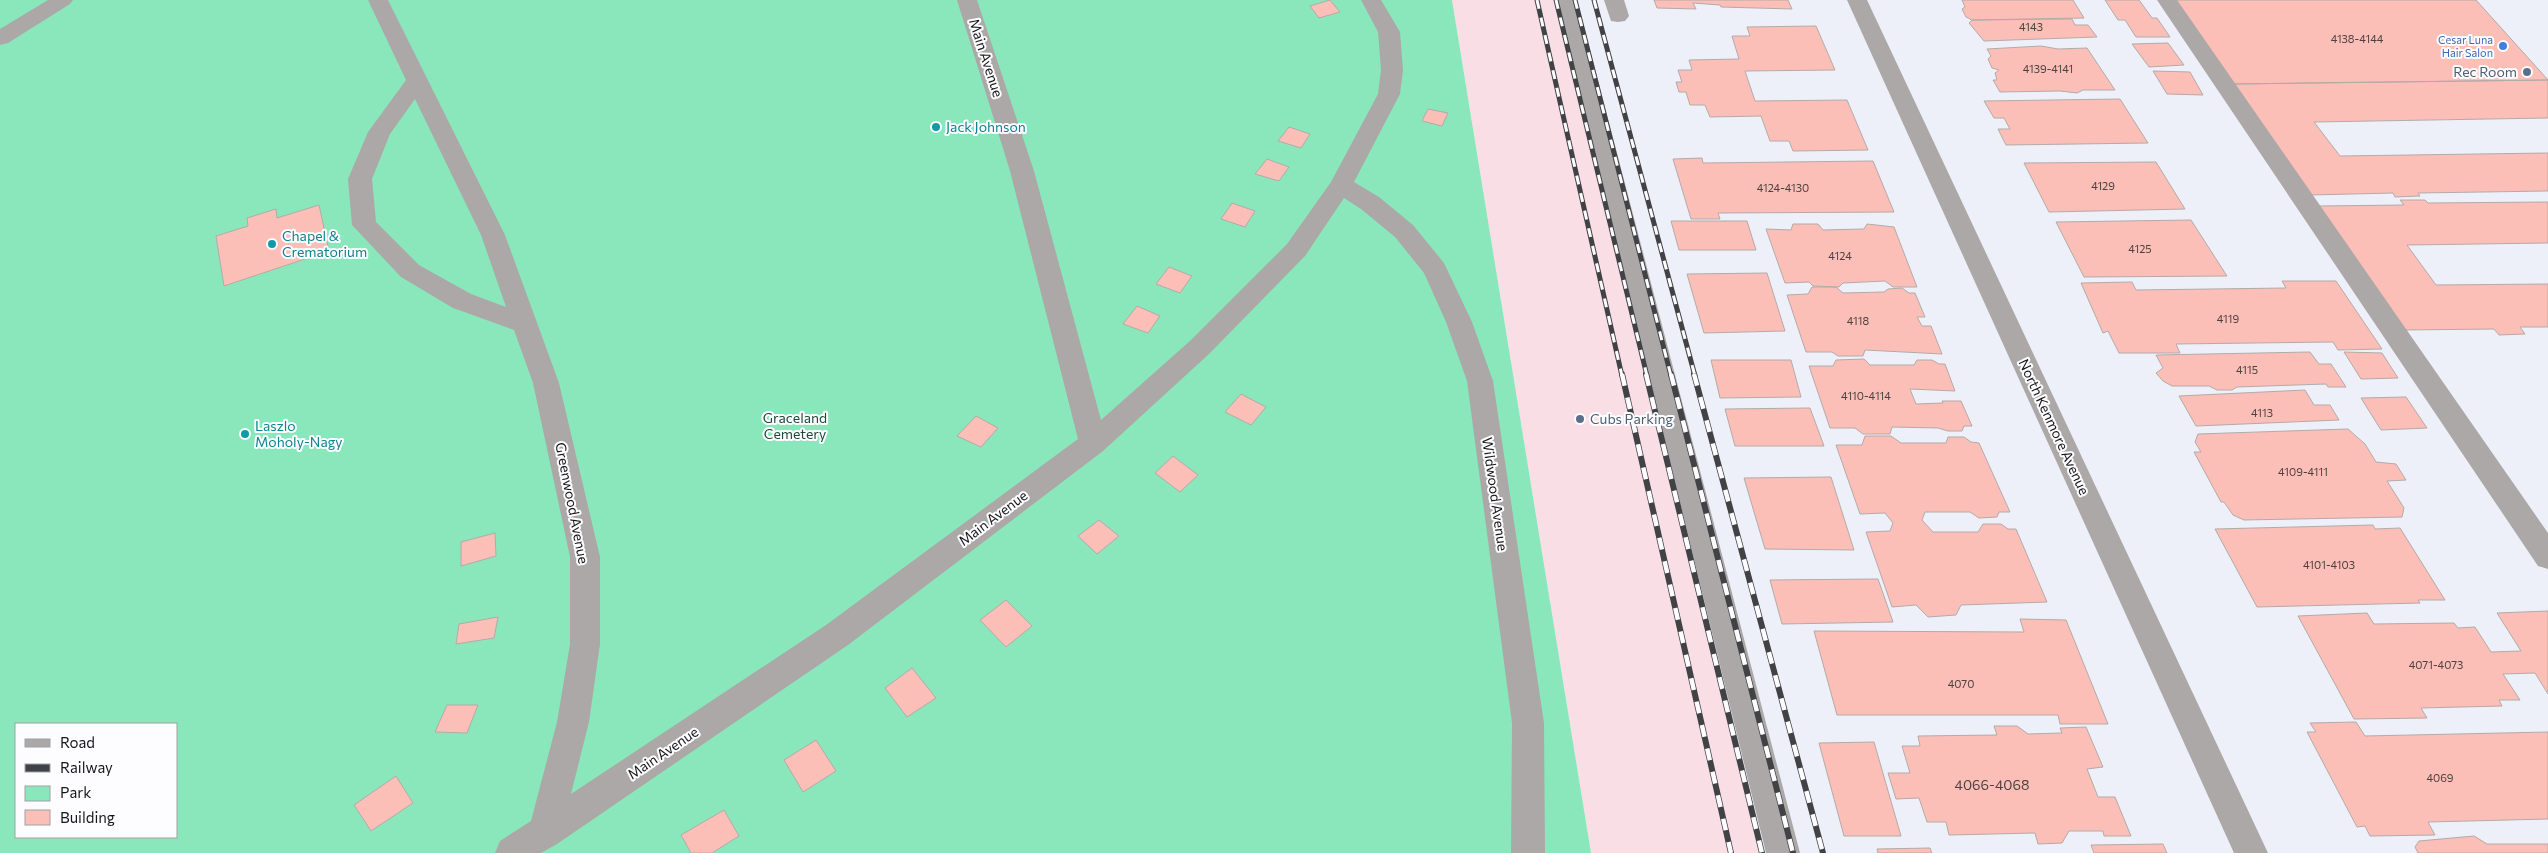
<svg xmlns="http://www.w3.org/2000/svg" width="2548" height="853" font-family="Commissioner,sans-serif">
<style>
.commercial{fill:#f9dee5}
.green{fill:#8ae7bb;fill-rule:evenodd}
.building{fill:#fbbfb7;stroke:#b4aaa8}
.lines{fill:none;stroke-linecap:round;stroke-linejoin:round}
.service{fill:#aca8a7;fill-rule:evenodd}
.minor{fill:#aca8a7;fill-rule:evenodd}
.rail-far1-casing{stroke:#414246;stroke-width:5}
.rail-casing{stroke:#414246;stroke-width:6}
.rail-far1{stroke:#fdfdff;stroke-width:3;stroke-dasharray:9;stroke-linecap:butt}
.rail{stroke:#fdfdff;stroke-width:4.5;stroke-dasharray:12;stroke-linecap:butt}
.shop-dot{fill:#3f7fe0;stroke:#fdfdff;stroke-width:2}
.service-dot{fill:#5c6f8a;stroke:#fdfdff;stroke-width:2}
.culture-dot{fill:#0f9aa8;stroke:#fdfdff;stroke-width:2}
.labels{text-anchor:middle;stroke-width:4;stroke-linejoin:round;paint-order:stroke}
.number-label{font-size:11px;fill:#4e4040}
.far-shop-label{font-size:11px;fill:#366cbe;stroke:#fdfdff;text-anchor:end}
.street-label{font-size:14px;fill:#151619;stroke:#fdfdff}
.service-label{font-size:14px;fill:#4e5e75;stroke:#fdfdff;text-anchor:end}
.culture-label{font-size:14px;fill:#0d838f;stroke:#fdfdff;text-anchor:start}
.park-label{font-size:14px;fill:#1e4936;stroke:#fdfdff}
.near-number-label{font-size:14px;fill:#4e4040}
</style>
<rect width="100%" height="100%" fill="#edf0f9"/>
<path class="commercial" d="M1452 0H1557L1765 853H1591Z"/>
<path class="green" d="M0 0H1452L1591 853H0ZM16 724H176V837H16Z"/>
<path class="building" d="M1330 0 1340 12 1319 18 1310 6Z
M1654 0H1788L1792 9 1721 7 1720 5 1693 3 1696 9 1657 8Z
M1962 0H2073L2084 18 1972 20 1966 17 1962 9 1965 7Z
M2105 0H2139L2152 18H2157L2170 37H2136L2125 20H2118Z
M2174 0H2476L2548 80 2233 84Z
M2072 19 2075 25H2088L2097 37 1984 41 1969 23 1972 20Z
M1816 26 1835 70 1745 71 1755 101 1847 100 1868 150 1793 151 1789 141H1770L1761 116 1710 117 1705 105H1690L1686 92H1679L1676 82H1682L1678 70H1692L1689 60 1739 59 1732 36H1750L1747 27Z
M2168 43 2184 65 2149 67 2132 44Z
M2041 46 2058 49 2087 48 2115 90H2083L2077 93 2060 91 2000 92 1993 80H1997L1995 73 1999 70 1992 68 1988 59 1991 56 1987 49Z
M2153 71 2190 72 2203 95 2167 94Z
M2548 80V118L2314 122 2340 156 2548 153V191L2418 193 2420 196 2395 197 2393 193 2310 195 2233 84Z
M2120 99 2148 143 2006 145 1998 129H2010L2004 118H1994L1984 101Z
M1428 109 1448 113 1442 126 1422 121Z
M1289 127 1310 134 1301 148 1278 141Z
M1702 158 1703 163 1873 161 1894 212 1718 213 1720 219H1691L1673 159Z
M1267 159 1289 167 1279 181 1255 174Z
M2156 162 2185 209 2049 212 2024 163Z
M2400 200H2425L2428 203 2548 202V243L2407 245 2436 285 2548 284V327H2520L2525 334 2499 335 2494 329 2403 330 2318 206 2404 205Z
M1232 203 1255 211 1245 227 1221 219Z
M319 205 329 251 224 286 216 236 248 226 247 218 276 209 277 218Z
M2191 220 2227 276 2084 277 2056 222Z
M1671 221H1747L1756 250H1679Z
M1793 224H1818L1823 230 1864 229 1867 224 1894 227 1917 287H1893L1885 281 1843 283 1839 287 1813 286 1809 282 1785 283 1766 229 1791 230Z
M1169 267 1192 276 1180 293 1156 284Z
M1767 273 1785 331 1704 333 1687 274Z
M2282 281H2336L2382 349 2338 350 2333 342 2176 344 2180 353H2119L2108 331 2103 333 2081 283 2132 282 2136 290 2286 288Z
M1812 287H1836L1843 293 1884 292 1888 289 1902 288 1909 293H1915L1925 317H1917L1922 326H1931L1942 354 1865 350 1863 356H1838L1832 352H1806L1787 295 1808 294Z
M1137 306 1160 316 1148 333 1123 324Z
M2310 352 2319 364H2331L2346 387H2328L2326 384 2237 387 2232 390H2217L2209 386H2172L2163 381 2156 373 2163 368 2156 355Z
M2344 352 2382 353 2398 378 2361 379Z
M1864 359 1870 365H1914L1917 360H1932L1939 364H1945L1955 391 1910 389 1916 404 1943 403 1942 401H1961L1972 426H1964L1962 431H1948L1938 428 1892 427 1890 434H1863L1855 428H1830L1809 366H1833L1836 360Z
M1711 360H1791L1801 397 1720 398Z
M2305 390 2314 405H2330L2339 420 2196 426 2179 396Z
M1241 394 1266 407 1251 425 1225 412Z
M2406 397 2427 428 2381 430 2361 398Z
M1810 408 1824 446H1735L1725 409Z
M976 416 998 428 981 447 957 436Z
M2348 429 2365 444 2376 462 2396 464 2406 480 2387 481 2404 508 2402 517 2244 520 2233 515 2224 502H2221L2194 452H2201L2195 442 2198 434Z
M1865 436H1891L1901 443H1946L1948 437H1964L1971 442 1979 443 2010 512H1999L1997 517 1979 518 1970 512H1925L1922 520 1933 532H1978L1983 524H2001L2008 529H2016L2047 602 1961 605 1956 615 1928 617 1916 605 1892 607 1866 532 1890 531 1893 523 1885 513 1860 514 1836 445H1862Z
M1173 456 1198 475 1180 492 1155 473Z
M1831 477 1854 550 1765 549 1744 478Z
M1099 520 1119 536 1097 554 1078 536Z
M2373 525 2375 529 2400 528 2445 600H2418L2420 603 2257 607 2215 529Z
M495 533 496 556 461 566V542Z
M1878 579 1893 622 1782 624 1770 580Z
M1006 600 1032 626 1006 647 980 620Z
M2548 611V694L2535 673 2503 674 2520 700H2499L2502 706 2421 708 2427 718 2354 719 2298 616 2367 613 2374 624 2454 623 2458 628 2475 627 2491 652 2521 651 2497 613Z
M498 617 494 638 456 644 459 624Z
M2020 619 2066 620 2108 724H2060L2058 715H1837L1814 631 2024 632Z
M912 668 936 698 907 717 885 688Z
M447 705H478L467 733 435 732Z
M2356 722 2365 736 2548 732V819L2428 822 2435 835 2370 836 2365 826 2357 827 2307 732H2316L2310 723Z
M1994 726H2017L2028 734 2062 733 2060 728 2086 727 2103 767 2087 769 2098 797H2115L2131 836H2104L2103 831H2069L2062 843 2038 844 2035 833 1949 835 1946 822H1927L1919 798 1896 799 1888 773H1910L1902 746H1920L1918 736 1997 735Z
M816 740 836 771 803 792 784 760Z
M1874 742 1901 836H1844L1819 743Z
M396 776 413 803 371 831 354 805Z
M724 810 739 836 712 853H691L681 835Z
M2474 836 2487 844H2548V853H2418L2415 847 2419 841Z
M2163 844 2167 853H2094L2091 845Z
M1930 848 1932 853H1878L1877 849Z"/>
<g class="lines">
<path class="service" d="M48 0H73L70 4 8 43 0 45V29Z
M368 0H388L505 235 559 383 600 557V644L589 722 571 794 826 625 1078 439 1010 171 957 0H977L1034 171 1101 420 1191 340 1287 244 1331 182 1378 94 1381 70 1378 32 1361 0H1381L1400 32 1403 70 1400 94 1354 182 1379 197 1413 225 1444 263 1472 322 1493 381 1544 723 1545 853H1511L1512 723 1467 381 1446 322 1424 273 1395 237 1361 209 1344 198 1305 256 1209 354 1103 451 848 645 557 844 541 853H495L500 841 531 821 557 722 570 644V557L533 383 514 330 453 308 401 277 352 225 348 179 368 132 406 80ZM415 99 481 235 506 307 471 294 419 265 376 222 372 179 390 134Z
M1557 0H1577L1800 853H1766Z
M1604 0H1624L1629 16 1625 21 1618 22 1611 21Z
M2157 0H2177L2548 533V569L2538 566Z"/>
<path class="minor" d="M1847 0H1867L2268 853H2234Z"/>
<g class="rail-far1-casing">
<path id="rail-far1" d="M1537 0 1622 376
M1556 0 1647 376
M1575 0 1671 376
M1594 0 1695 376"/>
</g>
<g class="rail-casing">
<path id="rail" d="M1622 374 1731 853
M1646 374 1762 853
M1671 374 1793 853
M1694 374 1823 853"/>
</g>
<use href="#rail-far1" class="rail-far1"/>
<use href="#rail" class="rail"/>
</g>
<circle class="shop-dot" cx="2503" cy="46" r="5"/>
<g class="service-dot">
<circle cx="2527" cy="72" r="5"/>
<circle cx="1580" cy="419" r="5"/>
</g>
<g class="culture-dot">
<circle cx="936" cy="127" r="5"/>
<circle cx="272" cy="244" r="5"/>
<circle cx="245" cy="434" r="5"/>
</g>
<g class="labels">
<g class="number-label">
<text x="2031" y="31">4143</text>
<text x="2357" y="43">4138-4144</text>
<text x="2048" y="73">4139-4141</text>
<text x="2103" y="190">4129</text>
<text x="1783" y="192">4124-4130</text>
<text x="2140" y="253">4125</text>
<text x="1840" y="260">4124</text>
<text x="2228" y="323">4119</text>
<text x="1858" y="325">4118</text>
<text x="2247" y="374">4115</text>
<text x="1866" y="400">4110-4114</text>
<text x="2262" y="417">4113</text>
<text x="2303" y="476">4109-4111</text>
<text x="2329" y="569">4101-4103</text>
<text x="2436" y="669">4071-4073</text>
<text x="1961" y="688">4070</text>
<text x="2440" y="782">4069</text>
</g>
<g class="far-shop-label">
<text x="2493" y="44">Cesar Luna<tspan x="2493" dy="13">Hair Salon</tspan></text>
</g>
<g class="street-label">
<text transform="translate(986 58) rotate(72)" y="5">Main Avenue</text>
<text transform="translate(2054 427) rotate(65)" y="5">North Kenmore Avenue</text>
<text transform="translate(1495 494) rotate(82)" y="5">Wildwood Avenue</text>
<text transform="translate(572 503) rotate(79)" y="5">Greenwood Avenue</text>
<text transform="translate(993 518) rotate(-37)" y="5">Main Avenue</text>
<text transform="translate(663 753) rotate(-34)" y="5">Main Avenue</text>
</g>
<g class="service-label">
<text x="2517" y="77">Rec Room</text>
<text x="1590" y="424" text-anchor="start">Cubs Parking</text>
</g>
<g class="culture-label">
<text x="946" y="132">Jack Johnson</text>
<text x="282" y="241">Chapel &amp;<tspan x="282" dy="16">Crematorium</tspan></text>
<text x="255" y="431">Laszlo<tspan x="255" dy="16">Moholy-Nagy</tspan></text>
</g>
<g class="park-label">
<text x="795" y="423">Graceland<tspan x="795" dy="16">Cemetery</tspan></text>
</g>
<g class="near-number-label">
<text x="1992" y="790">4066-4068</text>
</g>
</g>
<rect x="15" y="723" width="162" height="115" fill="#fdfdff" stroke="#a0a1a3"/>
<rect x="25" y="739" width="25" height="8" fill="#aca8a7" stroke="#a0a1a3"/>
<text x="60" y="748" font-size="15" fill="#151619">Road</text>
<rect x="25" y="764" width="25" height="8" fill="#414246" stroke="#a0a1a3"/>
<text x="60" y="773" font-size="15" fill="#151619">Railway</text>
<rect x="25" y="786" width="25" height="15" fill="#8ae7bb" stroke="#a0a1a3"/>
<text x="60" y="798" font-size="15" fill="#151619">Park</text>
<rect x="25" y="810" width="25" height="15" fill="#fbbfb7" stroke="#a0a1a3"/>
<text x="60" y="823" font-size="15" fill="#151619">Building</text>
</svg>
